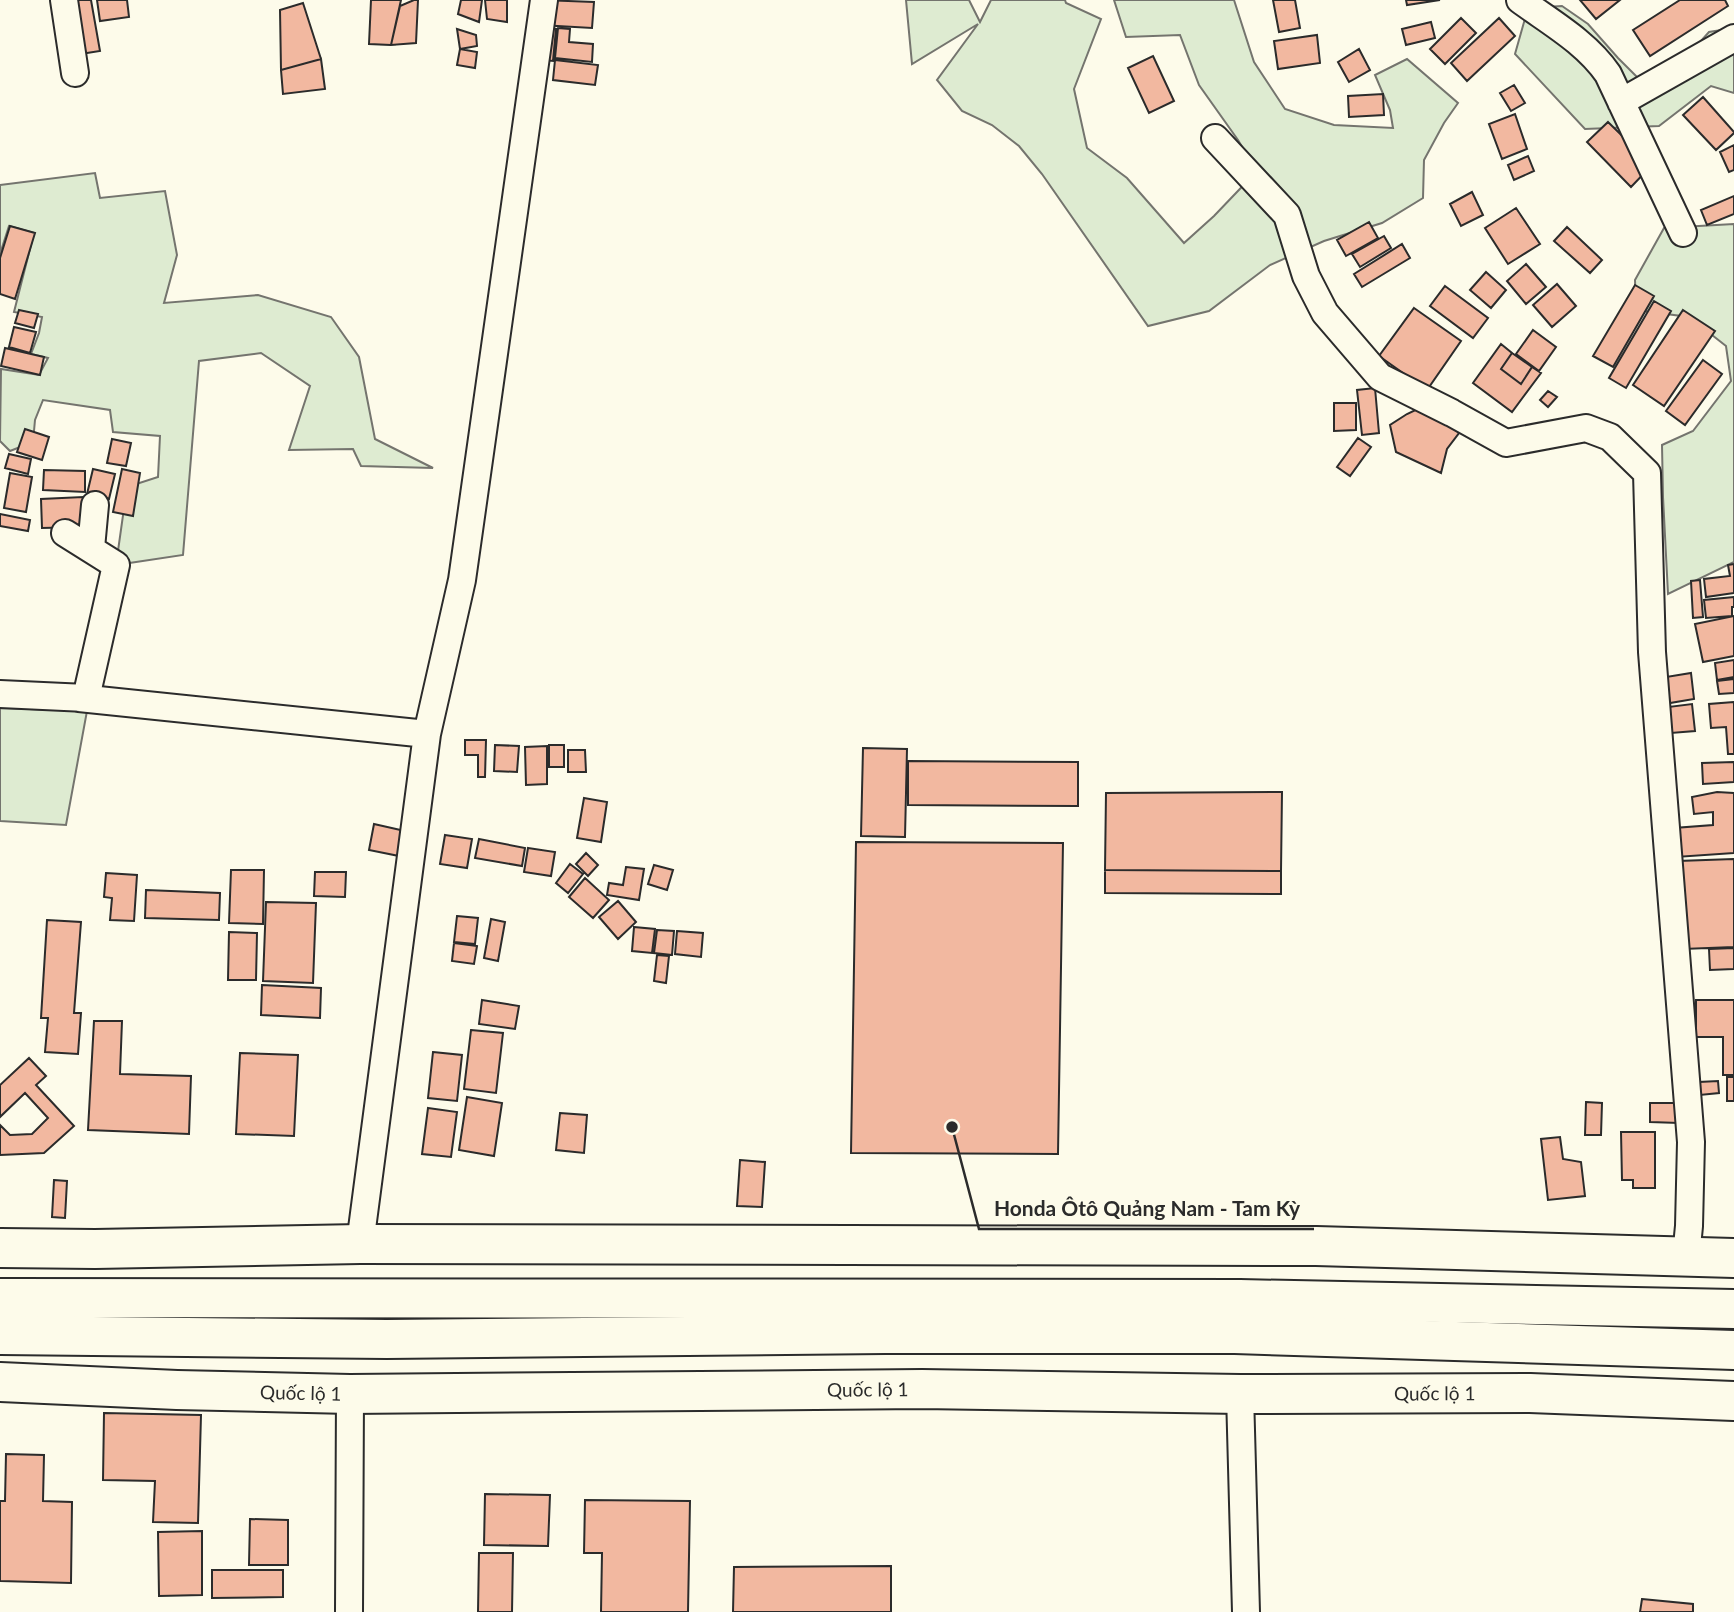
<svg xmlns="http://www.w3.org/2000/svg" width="1734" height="1612" font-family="Lato,sans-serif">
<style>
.green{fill:#deebd1;stroke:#74746e;stroke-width:2}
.building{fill:#f2b8a0;stroke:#2b2b2b;stroke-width:2}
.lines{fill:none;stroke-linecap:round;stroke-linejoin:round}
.street-casing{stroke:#2b2b2b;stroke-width:30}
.highway-casing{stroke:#2b2b2b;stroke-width:42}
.street{stroke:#fdfbea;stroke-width:26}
.highway{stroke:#fdfbea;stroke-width:38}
.labels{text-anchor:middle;stroke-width:5;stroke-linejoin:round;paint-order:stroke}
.street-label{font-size:19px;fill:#2b2b2b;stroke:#fdfbea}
.leader{fill:none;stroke:#2b2b2b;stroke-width:2.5}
.callout-dot{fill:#2b2b2b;stroke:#fdfbea;stroke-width:2.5}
.callout-label{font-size:21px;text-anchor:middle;font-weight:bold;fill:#2b2b2b;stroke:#fdfbea;stroke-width:5;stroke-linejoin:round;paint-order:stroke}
</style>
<rect width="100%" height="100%" fill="#fdfbea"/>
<path class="green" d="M906 0H969L980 22 991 0H1065L1066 3 1101 19 1074 89 1087 148 1127 178 1184 243 1214 216 1257 171 1238 140 1199 85 1180 35 1126 37 1114 0H1234L1254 62 1285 109 1334 125 1393 128 1390 110 1375 75 1407 59 1458 103 1444 123 1424 160 1423 198 1382 223 1324 241 1270 265 1209 311 1148 326 1042 174 1019 146 992 125 962 111 937 80 978 24 912 64Z
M1562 6 1588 24 1618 58 1647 87 1683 61 1709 32 1734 28V93L1711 86 1659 126 1585 129 1515 54 1528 8Z
M95 173 100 198 165 191 177 255 164 303 258 295 331 317 359 357 375 439 433 468 361 466 353 449 289 450 310 386 261 353 199 361 183 555 116 565 127 487 158 477 160 436 113 432 110 410 43 400 35 420 33 442 10 451 0 441 1 369 39 375 48 358 31 354 39 333 42 317 14 312 34 233 9 226 0 254V185Z
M1734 224V562L1668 594 1663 497 1662 445 1693 431 1731 381 1726 346 1689 317 1636 310 1635 280 1664 228Z
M0 708 87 711 66 825 0 821Z"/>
<path class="building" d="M65 0H91L100 51 74 55Z
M97 0H127L129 17 100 21Z
M371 0H401L391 45 369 44Z
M414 0H418L416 43 391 45 400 6Z
M461 0H482L479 22 458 14Z
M485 0H507V22L487 19Z
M542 0 594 2 592 28 540 25Z
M1273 0H1295L1300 28 1279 32Z
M1406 0H1440L1407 5Z
M1580 0H1620L1596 19Z
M1680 0H1725L1728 6 1650 56 1633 30Z
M303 3 321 59 281 70 280 10Z
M1461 18 1476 33 1445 64 1430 49Z
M1499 18 1515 36 1467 81 1451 63Z
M1431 22 1435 38 1406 45 1402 29Z
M538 27 556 29 553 61 535 59Z
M558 28 570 29 569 42 593 44 592 62 555 58Z
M457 29 476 35 477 46 460 49Z
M1317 35 1320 63 1278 69 1274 41Z
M460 49 477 52 475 68 457 65Z
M1359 49 1370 70 1349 82 1338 62Z
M1153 56 1174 101 1149 113 1128 68Z
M321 59 325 89 283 94 281 70Z
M555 60 598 65 595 85 553 80Z
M1514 85 1525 103 1511 111 1500 93Z
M1383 94 1384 115 1349 117 1348 96Z
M1703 97 1734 132V133L1716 150 1683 115Z
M1515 114 1527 149 1502 159 1489 124Z
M1608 122 1652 165 1631 187 1587 142Z
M1734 145V170L1729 172 1720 152Z
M1528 156 1534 171 1514 180 1508 165Z
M1472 192 1483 215 1461 226 1450 204Z
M1734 196V214L1707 225 1701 210Z
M1516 208 1540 244 1508 264 1485 228Z
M1369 222 1378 238 1346 256 1337 240Z
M10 226 35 233 15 299 0 294V258Z
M1567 227 1602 260 1590 273 1554 241Z
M1384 236 1391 248 1360 267 1352 254Z
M1402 244 1410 258 1362 287 1354 274Z
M1526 264 1546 287 1526 304 1507 281Z
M1486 272 1506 290 1491 308 1470 290Z
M1557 284 1576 306 1552 327 1533 305Z
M1635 285 1654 296 1613 367 1593 356Z
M1445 286 1488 318 1473 338 1430 306Z
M1654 301 1671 311 1626 388 1609 378Z
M1414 308 1461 341 1427 390 1379 356Z
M19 310 38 314 34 328 15 323Z
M1683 310 1715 331 1664 406 1633 385Z
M14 327 36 332 30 353 9 347Z
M1533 330 1556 347 1539 371 1516 354Z
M1501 344 1512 353 1501 369 1521 384 1532 367 1541 373 1512 412 1473 383Z
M5 348 44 357 40 375 1 366Z
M1512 353 1532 367 1521 384 1501 369Z
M1703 360 1722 374 1685 425 1666 411Z
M1375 388 1379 433 1362 435 1357 390Z
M1548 391 1557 397 1548 407 1540 400Z
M1334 403H1356V430L1334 431Z
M1428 404 1459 433 1447 449 1441 473 1396 452 1390 425 1407 414Z
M25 429 49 437 42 460 17 452Z
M1358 438 1371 447 1350 476 1337 467Z
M112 439 131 443 126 466 107 463Z
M9 454 31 459 28 474 5 468Z
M93 469 115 474 109 499 87 494Z
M122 469 140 473 133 516 113 512Z
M44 470 85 471V492L43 490Z
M10 473 32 477 26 512 4 508Z
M83 497 84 527 42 528 41 499Z
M0 514 30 520 28 531 0 526Z
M1734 564V593L1706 597 1704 579 1730 576 1728 565Z
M1700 580 1703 617 1693 618 1691 581Z
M1734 597V607H1732V616L1706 618 1704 600Z
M1734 616V656L1703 662 1695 624Z
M1734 660V677L1717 680 1715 663Z
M1691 673 1694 699 1670 703 1666 677Z
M1734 679V693L1719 694 1717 681Z
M1734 702V754H1728L1726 727 1711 728 1709 704Z
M1692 704 1695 731 1671 733 1668 707Z
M465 740H486L485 777H478V755H465Z
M495 745 519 746 517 772 494 771Z
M549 745H564V767H549Z
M547 746V784L526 785 525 747Z
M863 748 907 749 905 837 861 836Z
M568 750H585L586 772H568Z
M908 761 1078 762V806L908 805Z
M1734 762V782L1703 784 1702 763Z
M1282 792 1281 871 1105 870 1106 793Z
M1717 792 1734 793V853L1676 857 1674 828 1713 825V812L1694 814 1692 797Z
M584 798 607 802 601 842 577 838Z
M374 824 405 831 399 856 369 850Z
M445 835 472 839 467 868 440 864Z
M479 839 525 848 522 866 475 858Z
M856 842 1063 843 1058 1154 851 1153Z
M528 848 555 852 551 876 524 872Z
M586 853 598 865 588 876 576 864Z
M1734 859V947L1683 949 1678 861Z
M570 864 583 874 568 893 556 883Z
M654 865 673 870 667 890 648 884Z
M626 867 644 869 639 900 607 895 609 883 623 885Z
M231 870H264L263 924 229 923Z
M1105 870 1281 871V894L1105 893Z
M315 872H346L345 897 314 896Z
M106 873 137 875 134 921 110 920 112 898 104 897Z
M585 878 609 900 593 918 569 897Z
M146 890 220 893 219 920 145 918Z
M618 901 636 922 618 939 599 917Z
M266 902 316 903 313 983 263 981Z
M457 916 478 918 475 944 454 942Z
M491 919 505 922 498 961 484 958Z
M47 920 81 922 74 1013H81L78 1054 45 1052 48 1018H41Z
M634 927 655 929 652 953 632 951Z
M657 930 674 931 672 955 654 953Z
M677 931 703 933 701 957 675 954Z
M229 932 257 933 256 980H228Z
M454 943 477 946 474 964 452 961Z
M1734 948V969L1710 970 1709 949Z
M657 955 669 956 666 983 654 981Z
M262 985 321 988 320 1018 261 1015Z
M482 1000 519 1006 515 1029 479 1024Z
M1696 1000H1734V1075H1723V1037H1696Z
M94 1021H122L120 1074 191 1076 189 1134 88 1130Z
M471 1030 503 1033 496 1093 464 1089Z
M433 1052 462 1055 457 1101 428 1098Z
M240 1053 298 1055 294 1136 236 1134Z
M29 1058 46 1076 36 1085 74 1126 44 1153 0 1155V1125L10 1135 32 1134 48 1118 25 1093 0 1117V1085Z
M1727 1077H1734V1101H1727Z
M1718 1081 1719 1093 1700 1095 1699 1082Z
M467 1097 502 1103 494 1156 459 1150Z
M1586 1102 1602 1103 1601 1135H1585Z
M1650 1103H1680L1679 1123 1650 1122Z
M428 1108 457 1112 451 1157 422 1154Z
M560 1113 587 1115 584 1153 556 1150Z
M1621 1132H1655V1188H1633V1180H1622Z
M1560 1137 1563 1159 1581 1162 1585 1196 1548 1200 1541 1139Z
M740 1160 765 1162 762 1207 737 1206Z
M54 1180 67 1181 65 1218 52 1217Z
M104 1413 201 1415 198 1523 153 1522 155 1481 103 1480Z
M6 1454 44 1455 43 1501 72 1502 71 1583 0 1581V1501H5Z
M485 1494 550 1495 548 1546 484 1545Z
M585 1500 690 1501 688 1612H601L602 1553H584Z
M250 1519 288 1520V1565H249Z
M202 1531V1595L159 1596 158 1532Z
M479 1553H513L512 1612H478Z
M891 1566V1612H733L734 1567Z
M212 1570H283V1597L212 1598Z
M1642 1599 1693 1604V1612H1640Z"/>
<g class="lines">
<g class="street-casing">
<path id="street" d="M64 0 75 73
M1520 0C1550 22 1586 42 1608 74L1683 233
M1621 102 1734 38
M1215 138 1287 215 1306 276 1325 313 1380 377 1452 413 1506 443 1586 428 1610 437 1647 473 1652 652 1691 1142 1689 1226 1686 1257
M91 548 95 505
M0 694 86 698 116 565 65 533
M79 698 427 734
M360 1244 427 734 462 580 544 0
M1240 1394 1246 1612
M349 1612 350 1394"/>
</g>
<g class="highway-casing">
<g id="highway">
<path d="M0 1248 95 1249 360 1244 1316 1246 1734 1258"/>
<path d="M0 1298 1240 1299 1734 1309"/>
<path d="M0 1335 387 1339 885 1334H1235L1734 1350"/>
<path id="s1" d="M0 1382 177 1390 350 1394 922 1389 1240 1394 1530 1393 1734 1401"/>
</g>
</g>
<use href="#street" class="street"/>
<use href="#highway" class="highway"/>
</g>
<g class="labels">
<g class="street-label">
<text dy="7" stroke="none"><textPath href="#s1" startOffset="868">Quốc lộ 1</textPath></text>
<text dy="7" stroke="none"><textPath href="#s1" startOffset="301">Quốc lộ 1</textPath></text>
<text dy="7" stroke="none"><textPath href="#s1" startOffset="1435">Quốc lộ 1</textPath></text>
</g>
</g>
<path class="leader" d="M952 1127L979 1229H1314"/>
<circle class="callout-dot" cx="952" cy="1127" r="7"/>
<g class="callout-label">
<text x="1147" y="1216">Honda Ôtô Quảng Nam - Tam Kỳ</text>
</g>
</svg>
